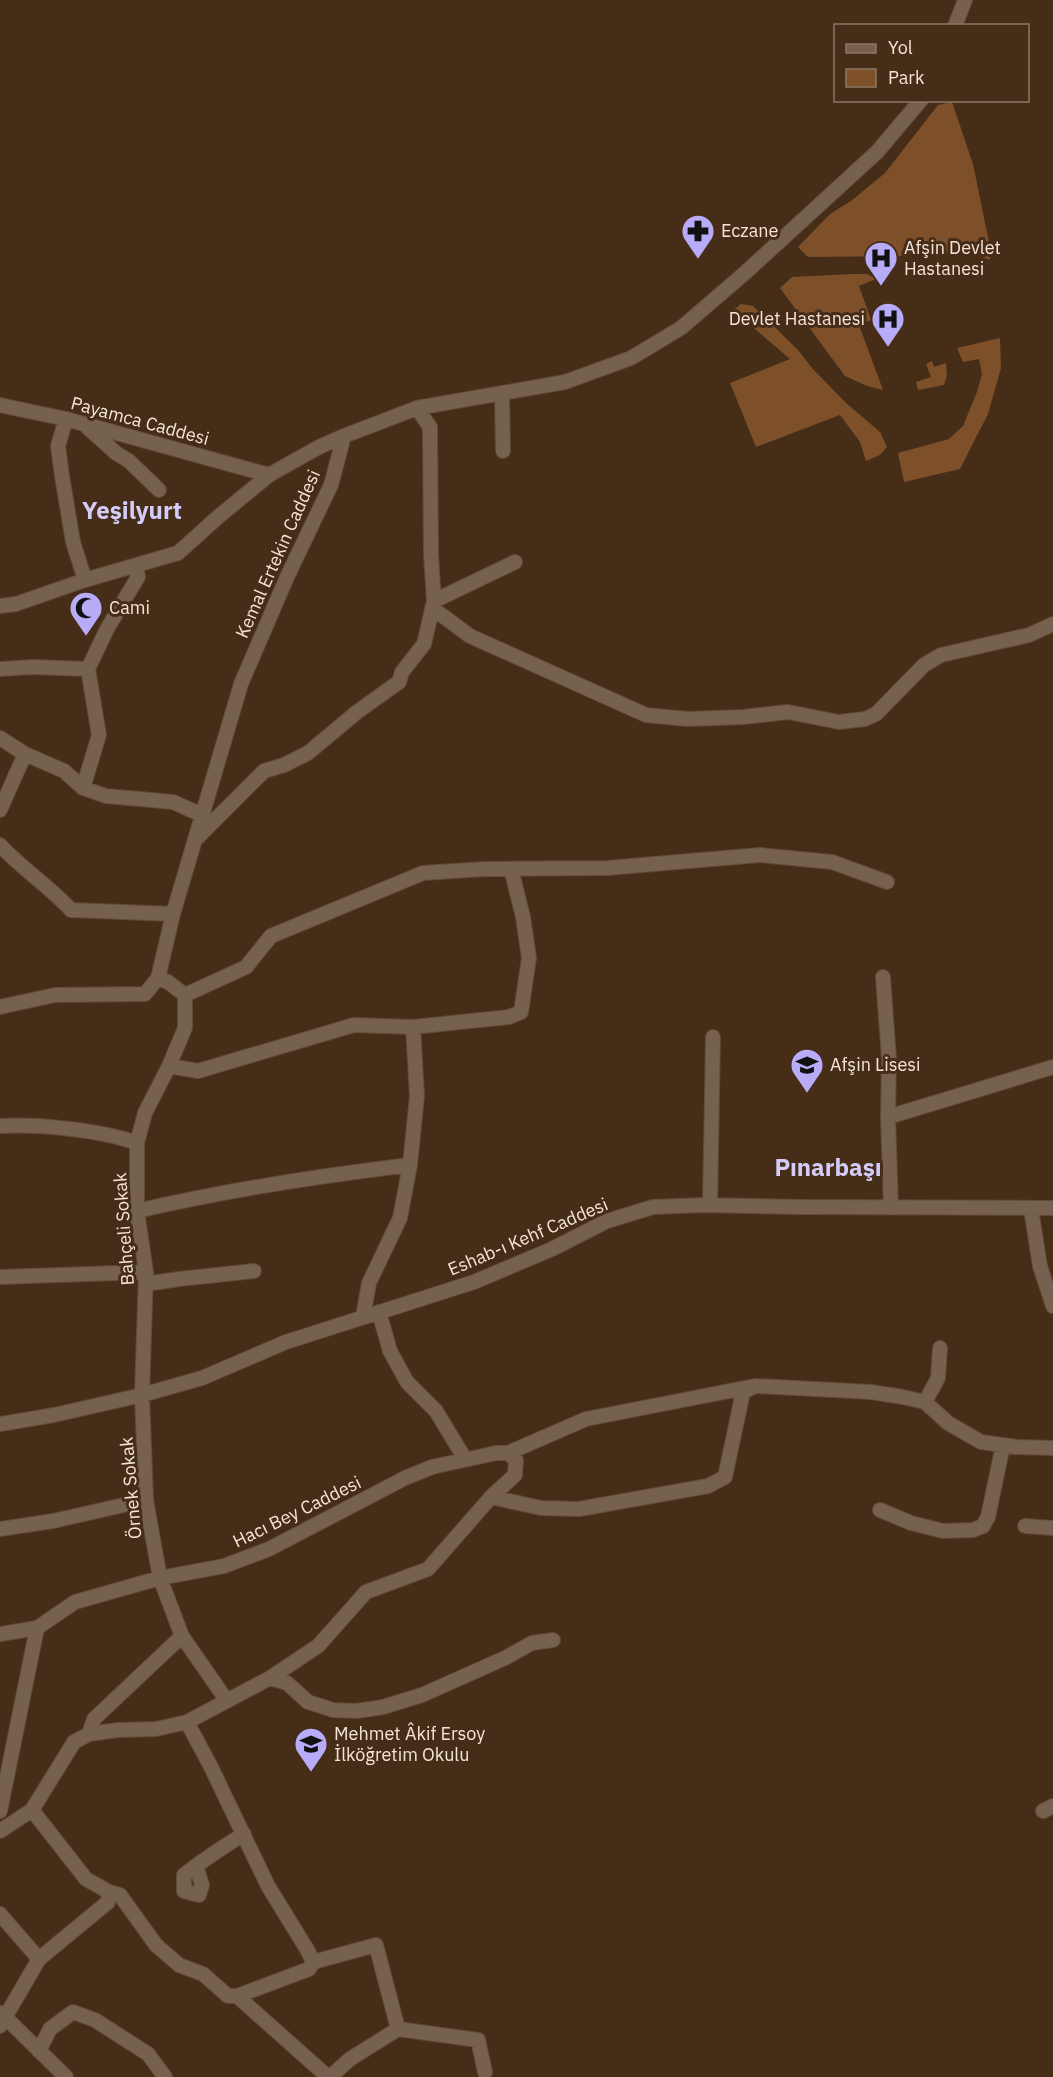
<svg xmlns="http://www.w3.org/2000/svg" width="1053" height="2077" font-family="'IBM Plex Sans',sans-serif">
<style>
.green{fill:#7d502a}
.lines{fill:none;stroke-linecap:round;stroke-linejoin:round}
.minor-casing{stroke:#624a37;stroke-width:16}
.minor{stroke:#76604e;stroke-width:14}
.labels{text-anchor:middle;stroke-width:6;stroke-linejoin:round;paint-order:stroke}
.poi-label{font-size:18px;fill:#f5e5d8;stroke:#462d18;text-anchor:start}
.street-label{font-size:18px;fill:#f5e5d8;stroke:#462d18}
.district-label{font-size:24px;font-weight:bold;fill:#d3ccf8;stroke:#462d18}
</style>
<rect width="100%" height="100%" fill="#462d18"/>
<path class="green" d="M952 102 973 164 990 247V260L982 257 980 248 945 252 941 242 920 246 907 256 808 257 798 247 830 214 851 201 885 173 938 105Z
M853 274H867L876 279 859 286 871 320 859 325 883 390 867 386 845 376 780 288 792 277Z
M741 304 753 306 798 350 812 368 846 403 880 432 887 447 880 455 866 461 860 442 840 415 756 447 730 383 790 359 733 310Z
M1000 338 1001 368 988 414 960 469 904 482 898 453 949 439 963 426 977 392 982 374 979 359 963 362 957 348Z
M932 361 934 367 946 363 947 375 944 385 918 390 916 382 931 377 926 364Z"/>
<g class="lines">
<g class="minor-casing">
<path id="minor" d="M955 26 965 0
M502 393 503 451
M0 405 66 419 269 475
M66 419 58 446 62 476 73 542 85 580
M86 426 116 453 129 461 159 490
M434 601 515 562
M0 606 16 604 85 580 178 553 218 517 269 475 319 447 344 436
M432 608 470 636 646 715 688 719 743 717 788 712 839 722 865 719 876 714 924 665 941 655 1029 635 1053 624
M0 669 33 667 88 669
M0 738 25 754 64 771 83 788 106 796 173 802 202 815
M83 788 99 735 88 669 107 629 138 577 136 566
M0 810 25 754
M196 839 264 771 284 765 308 753 357 712 399 682 402 672 424 644 434 601 431 555 430 427 417 408
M0 845C22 869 49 886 71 910L173 914
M883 977 889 1059 888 1117
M158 978 168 982 185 995V1028L169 1066 145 1113 137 1143V1211L146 1272 142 1395 146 1500 160 1578 182 1636 227 1701
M185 995 246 967 271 936 423 873 485 869 607 868 760 855 832 862 887 882
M0 1007 55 995 145 994 158 978 173 914 241 684 287 577 331 485 344 436 417 408 565 382 631 358 681 328 746 272 877 152 921 100
M413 1027 509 1017 521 1012 529 958 523 917 511 869
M169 1066 198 1071 354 1025 413 1027 417 1096 410 1165 400 1218 369 1283 363 1317
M0 1126C39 1124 100 1130 137 1143
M710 1205 713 1037
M891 1208 888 1117 1053 1067
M1031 1209 1040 1266 1053 1306
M137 1211C227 1190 318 1176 410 1165
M0 1277 146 1272
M146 1284 179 1279 254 1271
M379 1312 390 1351 407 1382 436 1411 465 1459
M925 1402 938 1378 940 1348
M0 1424 54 1415 142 1395 202 1378 286 1342 474 1282 552 1249 607 1221 653 1207 705 1205 800 1207 1053 1208
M491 1497 541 1508 579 1509 708 1486 725 1477 743 1392 753 1387
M880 1510 911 1523 943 1531 973 1530 983 1526 988 1517 1003 1445
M1025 1526 1053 1528
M0 1529 53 1521 146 1500
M0 1634 37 1628 75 1602 160 1578 224 1566 269 1549 405 1478 432 1467 496 1453H508L586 1419 755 1386 871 1392 903 1397 925 1402 948 1423 981 1442 1017 1447 1053 1448
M270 1678 287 1683 308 1702 333 1710 357 1711 383 1707 422 1695 505 1658 532 1643 553 1640
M89 1734 94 1719 182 1636
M32 1810 86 1879 109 1892 120 1895 156 1945 179 1965 203 1974 228 1996H237L309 1969 313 1962 308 1951 268 1886 211 1767 187 1722
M0 1811 37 1628
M1043 1811 1053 1806
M0 1831 32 1810 74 1742 89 1734 118 1730 156 1729 187 1722 270 1678 318 1646 366 1592 428 1569 491 1497 515 1475 516 1460 508 1453
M196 1866 202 1885 199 1895 184 1891V1875C203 1860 223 1847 244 1834
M0 1914 39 1959
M313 1962 376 1945 398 2029 350 2059 330 2077
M237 1996 328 2077
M1 2013 66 2077
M0 2026 39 1959 108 1902 109 1892
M398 2029 478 2040 485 2072
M39 2051 50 2029 73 2012 95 2020 148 2054 165 2077"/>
</g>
<use href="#minor" class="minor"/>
</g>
<defs>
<g id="pharmacy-pin" transform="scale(1.725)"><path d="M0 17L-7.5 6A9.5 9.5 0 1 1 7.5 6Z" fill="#b8abf7" stroke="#462d18"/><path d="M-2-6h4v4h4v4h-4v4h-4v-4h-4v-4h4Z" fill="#111"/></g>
<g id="hospital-pin" transform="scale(1.725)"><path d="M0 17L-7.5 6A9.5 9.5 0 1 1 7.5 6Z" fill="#b8abf7" stroke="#462d18"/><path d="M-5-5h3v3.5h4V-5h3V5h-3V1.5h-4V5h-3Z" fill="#111"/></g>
<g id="mosque-pin" transform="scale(1.725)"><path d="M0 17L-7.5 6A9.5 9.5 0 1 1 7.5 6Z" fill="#b8abf7" stroke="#462d18"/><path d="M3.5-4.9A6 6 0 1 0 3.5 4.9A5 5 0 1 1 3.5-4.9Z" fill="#111"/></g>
<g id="school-pin" transform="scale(1.725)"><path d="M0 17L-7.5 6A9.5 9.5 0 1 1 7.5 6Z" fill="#b8abf7" stroke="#462d18"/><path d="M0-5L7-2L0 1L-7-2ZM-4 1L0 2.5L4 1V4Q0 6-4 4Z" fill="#111"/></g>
</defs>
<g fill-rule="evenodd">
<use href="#pharmacy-pin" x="698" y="231"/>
<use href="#hospital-pin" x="881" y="258"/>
<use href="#hospital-pin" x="888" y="319"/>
<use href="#mosque-pin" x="86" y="608"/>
<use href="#school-pin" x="807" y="1065"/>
<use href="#school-pin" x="311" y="1744"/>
</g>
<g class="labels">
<g class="poi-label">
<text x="721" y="237">Eczane</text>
<text x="904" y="254">Afşin Devlet<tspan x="904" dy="21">Hastanesi</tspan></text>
<text x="865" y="325" text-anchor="end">Devlet Hastanesi</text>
<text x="109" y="614">Cami</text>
<text x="830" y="1071">Afşin Lisesi</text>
<text x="334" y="1740">Mehmet Âkif Ersoy<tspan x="334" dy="21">İlköğretim Okulu</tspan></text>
</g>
<g class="street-label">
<text transform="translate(140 421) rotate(15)" y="6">Payamca Caddesi</text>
<text transform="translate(278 554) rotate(-66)" y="6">Kemal Ertekin Caddesi</text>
<text transform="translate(124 1229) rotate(-94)" y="6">Bahçeli Sokak</text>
<text transform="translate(528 1237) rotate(-23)" y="6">Eshab-ı Kehf Caddesi</text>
<text transform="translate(131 1488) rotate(-95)" y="6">Örnek Sokak</text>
<text transform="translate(297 1512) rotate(-26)" y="6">Hacı Bey Caddesi</text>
</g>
<g class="district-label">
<text x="132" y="519">Yeşilyurt</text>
<text x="828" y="1176">Pınarbaşı</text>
</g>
</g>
<rect x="834" y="24" width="195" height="78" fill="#462d18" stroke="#8c7765" stroke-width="1.5"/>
<rect x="846" y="44" width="30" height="9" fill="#76604e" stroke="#8c7765" stroke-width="1.5"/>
<text x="888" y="54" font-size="18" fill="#f5e5d8">Yol</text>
<rect x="846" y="69" width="30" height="18" fill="#7d502a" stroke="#8c7765" stroke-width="1.5"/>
<text x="888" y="84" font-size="18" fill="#f5e5d8">Park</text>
</svg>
